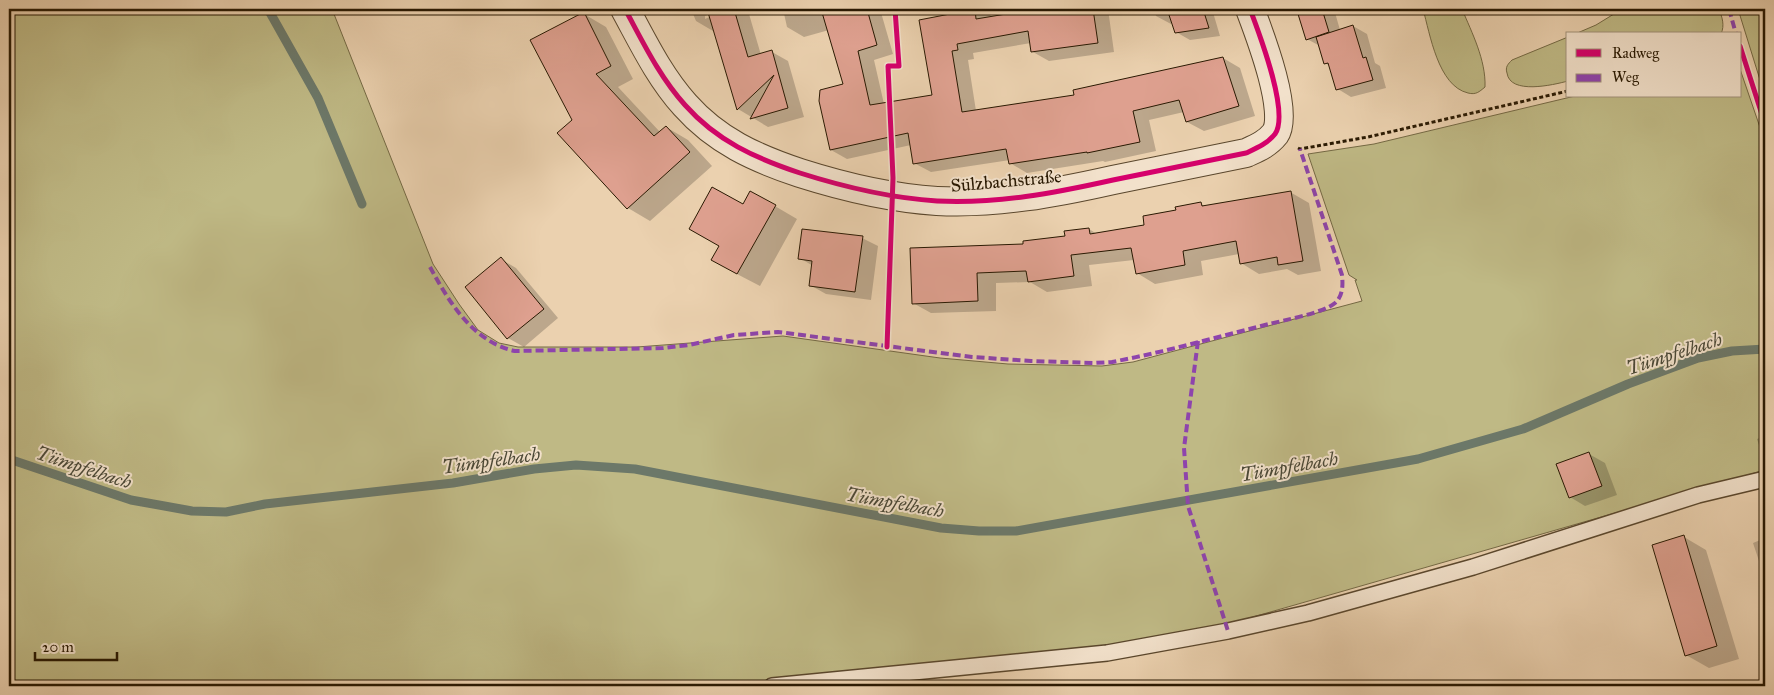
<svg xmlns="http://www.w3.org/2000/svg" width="1774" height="695" font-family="'IM FELL Great Primer',serif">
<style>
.green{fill:#bfb985;stroke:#746944}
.shadow{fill:#0003;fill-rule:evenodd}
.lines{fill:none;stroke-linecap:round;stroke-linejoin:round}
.stream{stroke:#6c7869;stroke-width:9}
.building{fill:#dea08f;stroke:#291902}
.lane-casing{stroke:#5a472d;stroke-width:18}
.street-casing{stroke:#5a472d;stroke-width:30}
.path{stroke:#291902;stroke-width:3;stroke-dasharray:4 2.5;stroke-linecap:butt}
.lane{stroke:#f2e1cb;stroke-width:15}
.street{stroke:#f2e1cb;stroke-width:28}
.quiet{stroke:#8e44ad;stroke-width:4;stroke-dasharray:8 4;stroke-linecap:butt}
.cycleway-casing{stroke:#f2e1cb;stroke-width:8}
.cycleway{stroke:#d6006c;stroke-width:5}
.labels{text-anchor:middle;stroke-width:4;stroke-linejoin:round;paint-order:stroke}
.street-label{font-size:18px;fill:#291902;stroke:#f2e1cb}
.water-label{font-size:19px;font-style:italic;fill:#4a4836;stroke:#f2e1cb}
</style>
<rect width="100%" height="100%" fill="#ebd1af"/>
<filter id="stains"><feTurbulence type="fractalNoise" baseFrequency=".004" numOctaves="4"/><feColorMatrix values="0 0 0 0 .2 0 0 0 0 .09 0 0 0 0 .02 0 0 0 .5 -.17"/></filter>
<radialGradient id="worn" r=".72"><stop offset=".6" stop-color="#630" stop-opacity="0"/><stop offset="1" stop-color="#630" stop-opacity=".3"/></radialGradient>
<path class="green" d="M9 9H332L433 264 459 304 478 330 499 343 518 347H637L783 336 940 358 1008 364 1102 366 1133 362 1362 301 1355 280H1357L1349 275 1308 154 1374 144 1575 96H1740V69L1765 142V470L1232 623 1111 645 735 686H9Z
M1423 9H1462C1472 33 1486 60 1485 87 1479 92 1476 95 1468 93 1438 86 1430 34 1423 9Z
M1622 9H1719C1722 17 1725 25 1721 34H1575L1596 25Z
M1738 9H1762L1765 18V96Z
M1568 37V81C1553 85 1510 95 1507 73 1505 67 1508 64 1512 60Z"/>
<path class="shadow" d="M691 9H762L749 14 761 55 772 52 788 61 804 117 768 127 738 109 715 30 713 31 696 21ZM715 12 716 14 705 19V16Z
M783 9H880L893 54 874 60 884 104 933 96 952 16 950 9H981L990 14 991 17 1027 11V9H1108L1114 52 1049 61 1033 52 1031 43 973 53 974 59 968 60 976 111 1075 96 1223 58 1240 68 1255 116 1204 131 1187 122 1184 112 1149 120 1156 151 1105 162 1103 161 1027 173 1010 163V160L931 172 914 163 911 145 847 159 831 150 844 85 829 30 804 37 787 27Z
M1154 9H1212L1220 36 1190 40 1176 32 1172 23 1171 24 1156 16Z
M1298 9H1334L1340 30 1353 26 1367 34 1375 63 1380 66 1386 88 1351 97 1338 89 1330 66 1325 63 1320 46 1307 39Z
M584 14 606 27 633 79 618 87 660 132 666 127 688 140 712 166 650 221 628 208 559 133 573 121Z
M751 192 797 219 760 286 735 273 721 246Z
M1290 192 1309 203 1321 271 1298 275 1287 269 1259 274 1241 263 1239 254 1201 261 1203 275 1155 284 1137 273 1134 260 1089 265 1092 286 1047 292 1030 282 996 283V311L931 313 913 303 1024 246 1066 237 1089 229 1097 234 1145 226 1177 211 1201 204 1206 207Z
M862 238 878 246 871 300 826 294 810 285 813 266 800 258Z
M501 259 516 268 558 318 524 347 508 338Z
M1765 436V458L1763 457 1757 439Z
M1589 454 1605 463 1617 495 1585 506 1570 497Z
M1684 537 1706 550 1739 659 1709 668 1686 655Z
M1765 538V579L1753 543Z"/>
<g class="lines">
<path class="stream" d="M268 9 318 98 362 204
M9 459 131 500 192 511 226 512 265 504 453 483 534 469 576 465 635 469 941 528 979 531H1016L1418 459 1523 429 1628 384 1698 358 1732 351 1765 349"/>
</g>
<path class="building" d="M707 9H734L748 57 772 50 788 108 750 119 774 75 737 110Z
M821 9H867L877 45 858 51 870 105 932 95 919 20 950 14 949 9H975L976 19 1036 9H1093L1098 43 1031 52 1028 31 957 44 958 50 952 51 962 112 1074 95 1073 90 1223 57 1239 106 1186 122 1179 100 1133 111 1140 142 1087 153V152L1009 164 1006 149 913 164 908 133 830 150 819 101 820 90 843 84Z
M1167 9H1203L1209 28 1175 33Z
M1315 9H1322L1329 32 1306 40 1298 14Z
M584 12 611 66 596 74 654 136 666 126 690 152 627 209 557 133 572 120 530 40Z
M1353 25 1363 58 1366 57 1373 80 1336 90 1328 63 1324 64 1316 37Z
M712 187 743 204 750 191 776 205 737 274 711 260 719 246 689 229Z
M1291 191 1303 261 1278 265 1277 257 1240 264 1236 241 1183 251 1185 265 1136 274 1131 248 1071 255 1074 276 1028 282 1026 271 977 273 978 301 912 304 910 248 1023 244V241L1065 236 1064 231 1089 228 1090 234 1144 225 1143 216 1176 210 1175 207 1201 202 1202 206Z
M802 229 863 236 855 292 809 286 812 261 798 259Z
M501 257 544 309 507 339 465 287Z
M1589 452 1602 486 1569 498 1556 464Z
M1684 535 1717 646 1685 656 1652 545Z"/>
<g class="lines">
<g class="lane-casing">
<path id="lane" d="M772 686 1107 653 1228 631 1308 613 1473 567 1698 495 1765 479"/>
</g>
<g class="street-casing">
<path id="street" d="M625 9C643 42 659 76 685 105 717 141 755 158 800 173 844 187 891 198 937 201 997 204 1055 193 1113 180 1157 171 1202 162 1246 153 1257 148 1267 144 1275 134 1290 113 1259 33 1250 9"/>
</g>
<path class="path" d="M1740 51H1742
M1298 148 1300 149 1368 137 1568 91"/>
<use href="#lane" class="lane"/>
<use href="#street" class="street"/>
<path class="quiet" d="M1729 9 1736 34
M430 267C449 302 473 342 515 351L663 348 689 345 734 335 778 332 972 357 1031 361 1094 363 1112 362C1165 352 1217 337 1269 324 1285 320 1323 313 1335 303 1343 296 1343 285 1342 275L1300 149
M1198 341 1184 448 1188 506 1228 631"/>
<g class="cycleway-casing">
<path id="cycleway" d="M625 9C643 42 659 76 685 105 717 141 755 158 800 173 844 187 891 198 937 201 997 204 1055 193 1113 180 1157 171 1202 162 1246 153 1257 148 1267 144 1275 134 1290 113 1259 33 1250 9
M1740 46 1765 124
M887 347 893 178 888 66H899L895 9"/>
</g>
<use href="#cycleway" class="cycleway"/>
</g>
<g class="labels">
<g class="street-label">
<text transform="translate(1006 181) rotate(-5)" y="6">Sülzbachstraße</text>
</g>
<g class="water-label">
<text transform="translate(1674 353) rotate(-18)" y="7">Tümpfelbach</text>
<text transform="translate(491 460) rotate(-8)" y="7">Tümpfelbach</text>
<text transform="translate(1289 466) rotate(-10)" y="7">Tümpfelbach</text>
<text transform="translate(84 467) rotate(18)" y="7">Tümpfelbach</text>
<text transform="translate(895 502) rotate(10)" y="7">Tümpfelbach</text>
</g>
</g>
<rect width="1774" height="695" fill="none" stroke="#ebd1af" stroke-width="30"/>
<rect x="10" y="10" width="1754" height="675" fill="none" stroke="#291902" stroke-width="2.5"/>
<rect x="15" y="15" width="1744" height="665" fill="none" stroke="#291902"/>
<rect x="1566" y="32" width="175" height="65" fill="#f2e1cb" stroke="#a2917b"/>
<rect x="1576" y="49" width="25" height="8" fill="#d6006c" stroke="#a2917b"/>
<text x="1612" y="58" font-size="15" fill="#291902">Radweg</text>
<rect x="1576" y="74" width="25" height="8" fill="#8e44ad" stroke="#a2917b"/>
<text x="1612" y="82" font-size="15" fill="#291902">Weg</text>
<path d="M35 652v8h82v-8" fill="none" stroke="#291902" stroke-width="2.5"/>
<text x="42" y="652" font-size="15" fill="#291902" stroke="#f2e1cb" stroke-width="4" paint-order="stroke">20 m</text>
<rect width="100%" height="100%" filter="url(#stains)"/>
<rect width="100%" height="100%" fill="url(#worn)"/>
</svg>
